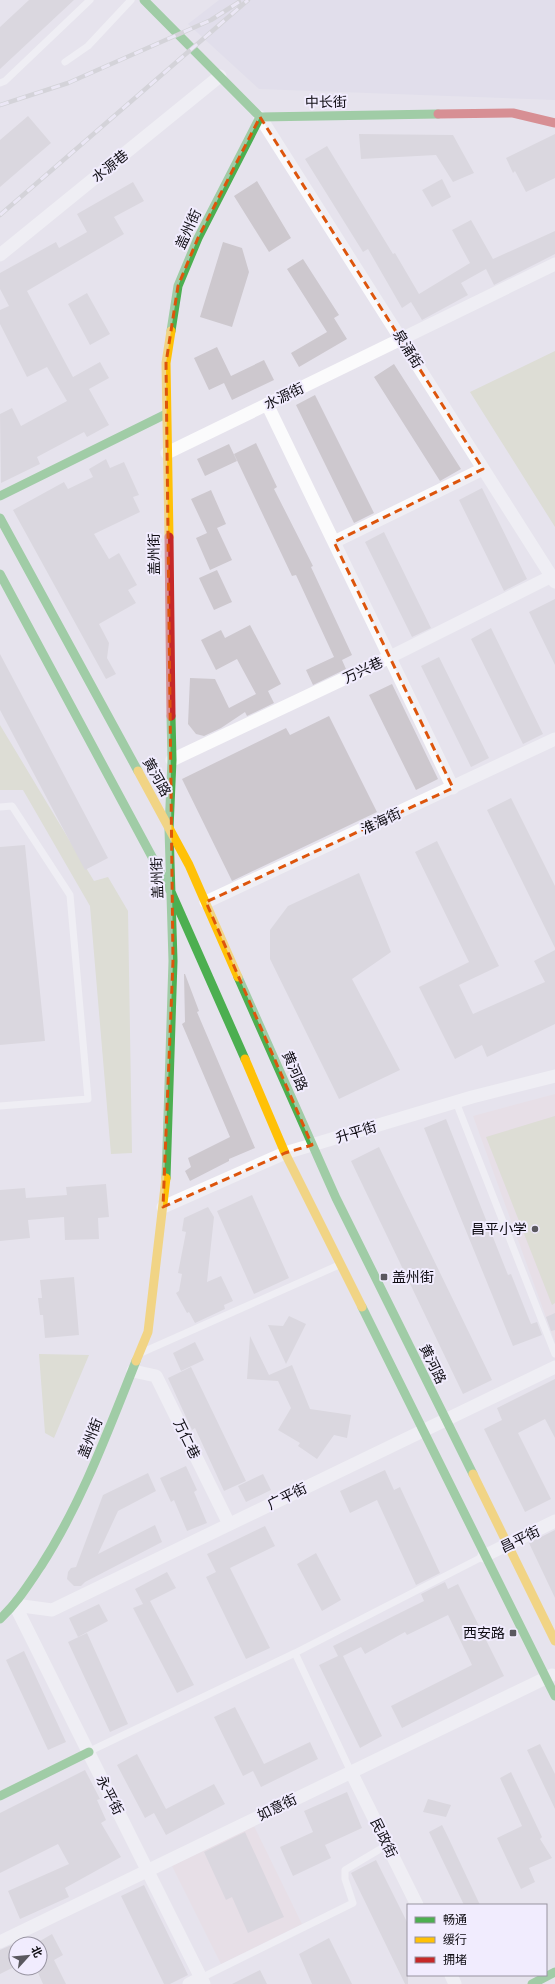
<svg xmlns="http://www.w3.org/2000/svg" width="555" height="1984" font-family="'Titillium Web','Noto Sans SC',sans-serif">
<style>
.industrial{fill:#dbd7e8}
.education{fill:#e9d9e0}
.green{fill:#d2d4b8}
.building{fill:#cdc8ce}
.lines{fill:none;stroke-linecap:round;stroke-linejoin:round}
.lane{stroke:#fbfbfc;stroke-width:7}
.street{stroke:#fbfbfc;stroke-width:13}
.fast{stroke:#4caf50;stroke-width:9}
.slow{stroke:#ffc107;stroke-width:9}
.jam{stroke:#c62828;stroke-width:9}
.rail-casing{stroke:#bebec0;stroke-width:4.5}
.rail{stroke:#f1ecfe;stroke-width:3;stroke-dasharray:9;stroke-linecap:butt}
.marked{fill:none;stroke:#dd550c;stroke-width:3;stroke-dasharray:8 5;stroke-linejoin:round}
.poi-dot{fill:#5a585f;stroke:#f1ecfe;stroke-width:1.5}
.labels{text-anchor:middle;stroke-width:4;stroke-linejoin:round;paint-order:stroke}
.street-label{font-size:14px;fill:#0f0d13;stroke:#f1ecfe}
.poi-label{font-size:14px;fill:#0f0d13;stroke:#f1ecfe;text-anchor:end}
</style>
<rect width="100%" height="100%" fill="#e6e3ed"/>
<path class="industrial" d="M219 0H555V100L259 89 188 24Z"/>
<path class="education" d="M555 1094V1342L473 1116Z
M254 1826 302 1924 221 1964 172 1866Z"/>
<path class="green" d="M555 351V527L470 392Z
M0 725 94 881 108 877 128 911 132 1153 111 1154 90 906 23 790H0Z
M555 1116V1303L552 1305 486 1137Z
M39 1354 89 1355 54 1438 45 1433Z"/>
<path class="building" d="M29 0H74L0 69V27Z
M28 116 51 143 0 187V140Z
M359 134 453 135 474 173 453 182 436 155 361 159Z
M555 134V178L526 192 515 171 513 173 506 158Z
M327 146 393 254 395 253 419 294 470 263 452 230 471 220 493 259 555 231V254L494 285 486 269 461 283 468 295 422 320 411 302 402 308 368 249 363 252 305 159Z
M442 179 451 197 432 207 422 190Z
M257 181 291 238 269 252 234 196Z
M133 182 144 201 114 217 124 234 27 291 73 377 100 362 109 378 89 389 109 425 87 437 84 432 37 457 40 464 1 483 0 414 12 408 21 426 67 401 47 367 27 377 0 324V310L9 306 0 289V273L56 242 59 248 87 232 77 214Z
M223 242 242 248 249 272 232 327 200 317Z
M303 259 339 315 334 318 347 339 299 367 291 353 327 332 287 269Z
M87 293 110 334 90 345 68 304Z
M217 347 231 376 264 360 274 380 232 400 224 383 209 390 194 358Z
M394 364 461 469 440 481 374 377Z
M315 395 374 513 354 523 296 405Z
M256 443 277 487 274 489 313 566 311 567 352 655 342 660 346 669 313 685 306 670 334 657 296 575 292 576 234 454Z
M229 444 237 461 205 476 197 459Z
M106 459 110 468 124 462 139 495 133 497 140 512 94 534 109 559 119 553 137 585 128 590 136 603 99 624 109 643 107 658 116 674 106 679 13 510 64 482 68 489 93 477 89 469Z
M482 488 527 579 504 591 459 500Z
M211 490 226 524 217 528 232 560 210 570 196 538 207 533 191 499Z
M384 532 431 628 412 637 365 542Z
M217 570 232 602 214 610 199 578Z
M555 599V665L529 612Z
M250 625 281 684 268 691 274 703 247 716 245 712 221 728 204 736 196 734 188 724 190 678 215 679 229 708 256 694 237 659 216 670 201 640 221 630 225 638Z
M491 628 543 734 523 744 471 639Z
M0 654 108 858 85 870 0 710Z
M439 657 489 758 471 767 421 666Z
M392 684 438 779 416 790 369 695Z
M329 716 377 812 232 881 182 779 286 728 290 735Z
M511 798 555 886V948L487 810Z
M437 841 499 966 459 985 473 1014 545 982 534 961 555 950V1024L487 1057 482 1045 455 1059 419 987 469 962 415 852Z
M25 845 45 1041 0 1045V847Z
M359 873 391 952 352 979 400 1070 339 1099 270 959V930L288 906Z
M184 974H185L199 1011 197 1012 255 1148 229 1159V1161L190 1181 185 1171 191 1167 188 1158 230 1137 182 1024 185 1022Z
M446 1119 508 1275 511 1274 531 1324 537 1322 542 1335 513 1346 424 1128Z
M379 1147 492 1380 463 1394 351 1161Z
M106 1184 109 1217 98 1218 99 1239 65 1240 64 1217 28 1220 30 1238 0 1241V1190L25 1188 26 1198 67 1195 66 1187Z
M252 1195 289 1278 254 1294 217 1211Z
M208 1207 214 1217 207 1282 221 1276 233 1301 224 1305 225 1309 195 1323 189 1312 187 1313 176 1293 179 1291 182 1274 178 1273 186 1232 182 1231 184 1218Z
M74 1277 79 1335 45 1338 43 1315H40L38 1298H42L40 1280Z
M555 1313V1330L551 1331 546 1317Z
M289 1316 306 1324 286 1364 268 1325 283 1326Z
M250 1336 269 1375 292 1365 310 1409 351 1415 347 1438 334 1435 317 1459 298 1446 300 1443 278 1430 291 1408 278 1381 247 1379Z
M195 1342 204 1360 181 1371 173 1353Z
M191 1367 246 1481 224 1491 195 1428 192 1430 168 1378Z
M555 1379V1438L545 1419 518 1433 551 1499 525 1512 484 1429 502 1420 497 1408Z
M186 1466 197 1490 194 1492 207 1523 187 1531 174 1500 171 1502 160 1478Z
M385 1470 394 1490 400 1487 440 1573 416 1585 377 1500 350 1513 340 1491Z
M148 1473 156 1491 118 1511 98 1554 155 1525 162 1542 85 1582 81 1586H74L67 1579 68 1572 71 1568 76 1567 103 1495Z
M263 1474 271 1490 246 1502 238 1486Z
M265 1526 275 1546 230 1568 270 1648 246 1659 206 1577 216 1572 207 1554Z
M555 1530V1598L529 1543Z
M316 1553 341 1600 322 1611 297 1564Z
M167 1572 176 1588 150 1601 194 1685 177 1693 133 1608 143 1604 135 1589Z
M445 1582 448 1589 458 1584 504 1676 402 1728 391 1706 472 1665 448 1615 407 1635 405 1632 365 1654 361 1647 343 1656 382 1736 360 1748 319 1665 338 1656 333 1646 424 1601 421 1594Z
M99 1604 108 1621 78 1637 69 1618Z
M87 1633 128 1724 110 1732 68 1642Z
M24 1651 66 1742 48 1750 6 1660Z
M235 1707 264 1764 310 1742 318 1759 261 1787 253 1771 243 1776 214 1717Z
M540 1744 555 1774V1809L527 1750Z
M137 1754 166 1809 214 1784 225 1804 166 1835 154 1813 145 1818 117 1765Z
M85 1770 100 1799 97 1800 106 1820 101 1823 121 1857 65 1888 69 1897 20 1919 8 1891 69 1864 58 1844 0 1873V1813Z
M511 1772 542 1837 540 1839 552 1858 529 1868 535 1882 521 1889 497 1838 522 1826 500 1778Z
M347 1792 362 1828 325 1845 331 1858 293 1876 280 1847 313 1832 304 1811Z
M428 1799 451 1805 446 1817 423 1812Z
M442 1825 448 1837 480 1905H464L429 1832Z
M245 1832 284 1917 248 1933 232 1897 226 1900 204 1852Z
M376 1860 408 1924V1984H405L351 1873Z
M144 1885 188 1975 170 1984H164L121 1896Z
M52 1934 63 1955 54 1960 66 1984H43L36 1968H40V1941Z
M329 1938 352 1984H312L299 1954Z
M16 1943V1966L0 1974V1950Z
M260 1970 267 1984H232Z"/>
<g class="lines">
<path class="lane" d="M65 62 88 46 131 0
M0 83 5 81 90 0
M0 807 12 806 70 895 88 1099 0 1106
M456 1102 555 1354
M143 1352 339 1265
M295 1653 351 1772
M90 1751 295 1653 484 1556
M201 1978 353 1903 345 1879V1870L387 1845"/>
<path class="street" d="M260 117 555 582
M0 255 220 76
M267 404 453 788
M167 453 555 264
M334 542 483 469
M172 760 390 657 552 576
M206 902 555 739
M163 1207 285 1153 472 1097 555 1076
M133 1371 156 1376 229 1524
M484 1556 555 1521
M15 1605 52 1610 555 1367
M15 1605 204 1984
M351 1772 417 1905
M0 1942 552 1675
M451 1975 455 1984
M189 1984 201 1978"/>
<path class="fast" d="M144 0 260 117 438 114
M171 331 178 286 198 238 260 117
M0 496 166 414
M0 518 138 771
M0 574 172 894 245 1059
M238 977 336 1198 473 1474
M166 1178 173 961 169 829 172 760 171 716
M362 1307 555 1696
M0 1619C17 1603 28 1585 41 1566 82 1502 108 1431 136 1361
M0 1796 89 1752
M532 1984 555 1972"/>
<path class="slow" d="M169 537 166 363 171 331
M138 771 189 865 238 977
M245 1059 285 1153 362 1307
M136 1361 148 1332 166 1178
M473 1474 555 1641"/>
<path class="jam" d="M438 114 513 113 555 123
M169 537 171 716"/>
<g class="rail-casing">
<path id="rail" d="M0 105 68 83 211 20 239 2
M0 215 248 0"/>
</g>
<use href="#rail" class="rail"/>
</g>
<path d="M0 0H555V1984H0ZM260 117 483 469 334 542 453 788 206 902 312 1145 285 1153 163 1207 173 961 166 363 178 286 198 238Z" fill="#e6e3ed" fill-opacity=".55" fill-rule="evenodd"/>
<path class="marked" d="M260 117 483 469 334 542 453 788 206 902 312 1145 285 1153 163 1207 173 961 166 363 178 286 198 238Z"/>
<g class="poi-dot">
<circle cx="535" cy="1229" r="4"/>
<rect x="380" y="1273" width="8" height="8" rx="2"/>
<rect x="509" y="1629" width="8" height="8" rx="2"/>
</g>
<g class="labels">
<g class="street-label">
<text transform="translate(326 102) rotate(-1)" y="5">中长街</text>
<text transform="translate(110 166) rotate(-39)" y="5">水源巷</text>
<text transform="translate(188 229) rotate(-65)" y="5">盖州街</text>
<text transform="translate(408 349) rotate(58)" y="5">泉涌街</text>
<text transform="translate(284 396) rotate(-26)" y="5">水源街</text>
<text transform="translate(154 554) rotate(-91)" y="5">盖州街</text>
<text transform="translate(363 670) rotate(-25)" y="5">万兴巷</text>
<text transform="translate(157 777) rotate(61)" y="5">黄河路</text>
<text transform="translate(381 821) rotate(-25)" y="5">淮海街</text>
<text transform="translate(157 878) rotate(-92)" y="5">盖州街</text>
<text transform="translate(295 1071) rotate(66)" y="5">黄河路</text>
<text transform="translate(356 1132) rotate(-17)" y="5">升平街</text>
<text transform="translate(433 1364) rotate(64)" y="5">黄河路</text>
<text transform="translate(90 1438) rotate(-68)" y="5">盖州街</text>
<text transform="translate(187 1439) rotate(64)" y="5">万仁巷</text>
<text transform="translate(287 1496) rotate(-26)" y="5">广平街</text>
<text transform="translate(520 1539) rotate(-26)" y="5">昌平街</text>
<text transform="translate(110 1795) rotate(63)" y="5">永平街</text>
<text transform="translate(277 1807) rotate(-26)" y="5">如意街</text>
<text transform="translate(384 1838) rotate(64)" y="5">民政街</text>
</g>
<g class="poi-label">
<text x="527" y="1234">昌平小学</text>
<text x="392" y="1282" text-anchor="start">盖州街</text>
<text x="505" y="1638">西安路</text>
</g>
</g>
<rect x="407" y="1904" width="140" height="72" fill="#f1ecfe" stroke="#9793a0"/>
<rect x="415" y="1917" width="20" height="6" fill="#4caf50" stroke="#9793a0"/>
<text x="443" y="1924" font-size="12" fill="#0f0d13">畅通</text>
<rect x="415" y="1937" width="20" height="6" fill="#ffc107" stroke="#9793a0"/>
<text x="443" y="1944" font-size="12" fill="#0f0d13">缓行</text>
<rect x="415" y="1957" width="20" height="6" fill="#c62828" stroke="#9793a0"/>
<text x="443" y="1964" font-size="12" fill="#0f0d13">拥堵</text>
<g transform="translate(28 1956) rotate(63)"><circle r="19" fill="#f1ecfe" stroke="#9793a0"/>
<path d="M0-3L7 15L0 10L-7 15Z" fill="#5a585f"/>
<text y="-6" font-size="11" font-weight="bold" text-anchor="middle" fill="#0f0d13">北</text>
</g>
</svg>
